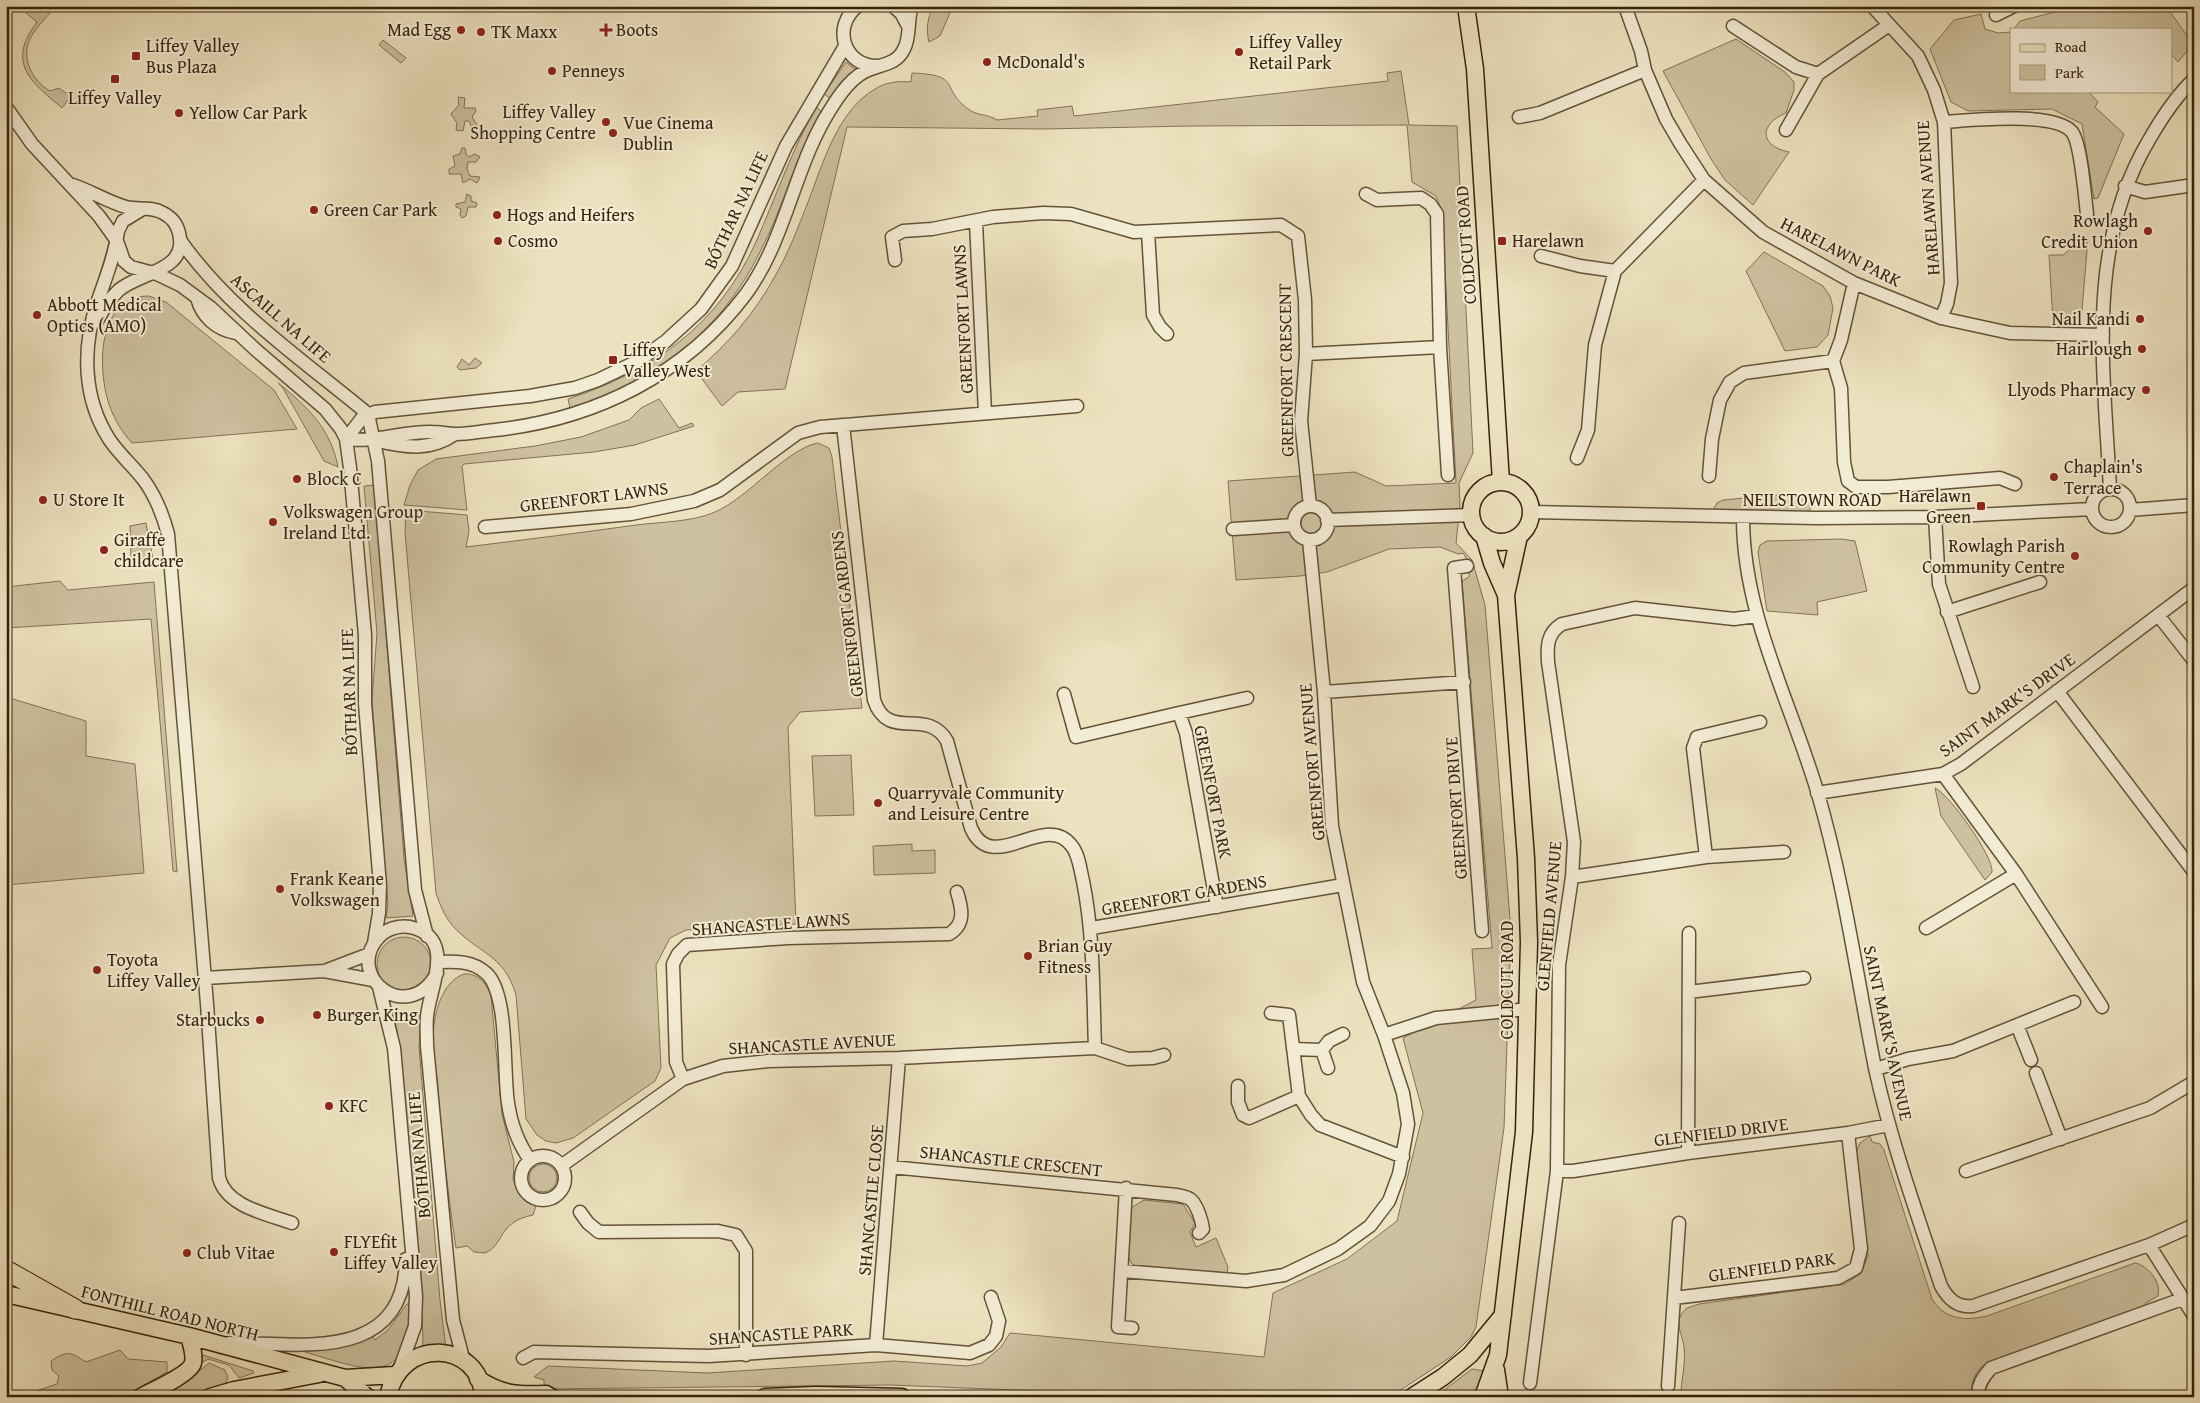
<svg xmlns="http://www.w3.org/2000/svg" width="2200" height="1403" font-family="'Gentium Book Plus',serif">
<style>
.green{fill:#cec1a0;stroke:#827255}
.lines{fill:none;stroke-linecap:round;stroke-linejoin:round}
.minor-casing{stroke:#645237;stroke-width:15}
.major-casing{stroke:#36220a;stroke-width:19}
.highway-casing{stroke:#36220a;stroke-width:21}
.minor{stroke:#f3ecd5;stroke-width:12}
.major{stroke:#ede2bf;stroke-width:16}
.highway{stroke:#ede2bf;stroke-width:19}
.poi-dot{fill:#8f2418;stroke:#f3ecd5;stroke-width:2}
.labels{text-anchor:middle;stroke-width:4;stroke-linejoin:round;paint-order:stroke}
.poi-label{font-size:18px;fill:#36220a;stroke:#f3ecd5;text-anchor:start}
.street-label{font-size:18px;fill:#36220a;stroke:#f3ecd5}
</style>
<rect width="100%" height="100%" fill="#ede2bf"/>
<filter id="stains"><feTurbulence type="fractalNoise" baseFrequency=".004" numOctaves="4"/><feColorMatrix values="0 0 0 0 .2 0 0 0 0 .09 0 0 0 0 .02 0 0 0 .5 -.17"/></filter>
<radialGradient id="worn" r=".72"><stop offset=".6" stop-color="#630" stop-opacity="0"/><stop offset="1" stop-color="#630" stop-opacity=".3"/></radialGradient>
<path class="green" d="M30 6H56C48 16 37 26 31 37 20 57 32 81 50 91L59 88 66 93 69 91 72 95 62 108C30 81 6 63 37 22L25 12Z
M934 6H953L940 36 929 42C926 30 927 17 934 6Z
M2078 6H2166L2193 44 2178 62 2171 54V29H2014L2020 21Z
M1981 14 1985 29 1998 33 2011 32V91H2088L2098 102 2095 107 2124 134 2098 198 2094 199 2082 124 2052 109 1968 111 1951 102 1930 49 1954 20Z
M1736 39 1785 72 1794 82V90L1786 113C1759 124 1759 146 1789 152L1753 205 1725 180 1711 159 1663 71Z
M383 40 406 58 401 63 379 45Z
M846 62 856 70 830 98 824 94Z
M1401 71 1409 125 1457 126 1473 453 1459 483 1460 505 1456 543 1472 560 1485 605 1511 931 1504 1128 1476 1327 1471 1337 1451 1357 1390 1397H1121L1039 1391 891 1385 544 1389V1380L534 1377 548 1366 707 1373 894 1361 967 1366 982 1363 1001 1347 1010 1333 1264 1357 1273 1293 1347 1259 1397 1221 1423 1113 1403 1038 1476 1000 1472 949 1492 948 1462 581 1469 577 1470 564 1463 553 1458 554 1440 547 1389 549 1327 572 1300 576 1236 580 1228 481 1355 472 1386 486 1456 483 1442 211 1436 196 1412 182 1407 125 1190 126 1044 129 847 127 785 389 738 392 722 406 696 371C728 344 754 314 774 278 788 254 798 228 808 202 823 164 837 111 875 89 886 82 898 81 911 82L912 73C963 75 939 87 968 109 977 116 988 114 997 120L1038 116 1037 110 1072 106 1074 116 1388 81 1387 73Z
M458 97 465 98 464 108H475L476 111 472 117 477 125 476 129 472 128 469 121H465L463 131 456 130 457 123 451 114 459 105Z
M816 107 821 111C796 157 783 208 759 254 722 329 651 388 570 408L568 399C653 371 718 326 756 242 776 196 792 150 816 107Z
M462 148H465L466 154 469 157 475 154 480 157 476 162H468L467 169 470 176 480 177 477 183 470 179 463 183 461 174H449V169L455 166 453 156 460 154Z
M467 194 471 196V201L477 203 476 207H468L466 216 462 218 460 215 461 209 456 207V204L465 202Z
M2085 237 2088 238 2081 322 2053 321 2049 255H2063Z
M1764 252 1823 286 1830 296 1833 308 1828 335 1817 347 1785 351 1746 271Z
M149 296 166 302 274 390 297 429 132 443C122 432 114 419 109 404 97 368 97 296 149 296Z
M475 358 482 363 476 368 460 370 457 367 462 359 469 365Z
M278 383C307 406 331 429 338 467L324 461 283 388Z
M659 399 679 428 692 423 694 426 635 445 594 452 464 464 462 466 467 510 404 505 410 485 418 470 436 459 535 446 581 437 629 420 641 408Z
M818 443 829 448 832 457 862 708 800 712 788 727 796 924 686 930 670 938 656 965 661 1068 655 1081 573 1138 556 1143 546 1141 537 1135 526 1119 516 995C504 953 476 953 452 925 444 915 440 905 436 893L405 532 406 510 467 515 469 531 466 547C523 540 579 533 636 525 659 522 693 522 715 512 748 498 786 449 818 443Z
M374 485 404 858 413 916 386 918 388 904 372 700 377 633 364 486Z
M1775 495 1810 496V512L1715 510 1714 508 1717 503 1723 500Z
M146 523 153 559 134 562 133 557 131 558 130 526Z
M1841 539 1855 541 1867 591 1817 602 1818 615 1767 611 1758 552 1760 545 1767 541Z
M60 581 68 590 154 582 177 872 173 871 151 619 6 628V587Z
M6 697 86 721V756L135 764 144 873 6 885Z
M851 755 854 815 815 816 812 756Z
M1935 788C1950 795 1994 857 1992 872L1985 880 1941 816Z
M912 844V851L935 850V873L874 875 873 846Z
M377 964a27 27 0 1 1 54 0a27 27 0 1 1-54 0Z
M464 974C478 973 487 984 491 996L502 1114 514 1162 513 1180 519 1193 525 1201 536 1206 533 1215C497 1222 505 1245 485 1253L474 1252 467 1246 456 1248C448 1194 442 1142 438 1088 436 1067 431 1044 434 1024 437 1004 445 981 464 974Z
M419 1012 421 1013 419 1047 440 1300 446 1349 421 1351 423 1343 422 1312 399 1043 394 1014Z
M1870 1136 1872 1142 1880 1144 1884 1150 1932 1299C1945 1320 1965 1321 1987 1316L2135 1263C2147 1265 2162 1282 2158 1296L2146 1303 2147 1309 1987 1363C1975 1370 1970 1383 1972 1397H1656L1662 1391H1681C1682 1377 1686 1361 1684 1347 1682 1332 1672 1320 1687 1308L1699 1304 1845 1284 1861 1273 1868 1256 1856 1153 1860 1143Z
M529 1178a14 14 0 1 1 28 0a14 14 0 1 1-28 0Z
M1144 1200 1183 1204 1195 1223 1190 1232 1196 1247 1216 1238 1228 1267 1227 1275 1136 1266 1131 1263 1128 1256 1131 1208Z
M412 1303C408 1391 366 1370 305 1352V1350L352 1345 372 1335 375 1340 388 1330 407 1304Z
M120 1350 128 1359 167 1362V1372L122 1397H37L39 1390 57 1384 59 1376 52 1370 51 1361C68 1350 70 1352 86 1362Z
M203 1355 253 1371 254 1373 239 1378 229 1365 208 1359 201 1363Z
M209 1363 225 1370 228 1378 225 1384 190 1397H151L194 1371 197 1373Z
M1472 1369 1484 1371 1476 1397H1435Z"/>
<g class="lines">
<g class="minor-casing">
<path id="minor" d="M858 6C831 26 844 67 878 66
M893 6 901 13 908 26
M1625 6 1641 51 1645 70 1666 119 1680 143 1704 180 1763 232 1854 283 1941 318 2010 333 2103 335
M1872 6 1918 56 1934 90 1944 122 1951 283 1947 304 1941 318
M2193 6 2194 8
M1996 15 2014 6
M1733 26 1796 67 1818 74
M6 107 32 144 99 216 117 241 124 261 131 267 157 274 180 285 210 307 256 350 325 409 341 429 346 439 350 468 365 635V704L380 885 379 913 374 943
M1519 117 1540 113 1645 70
M1944 122C1970 120 2055 111 2072 132 2081 143 2085 198 2087 214
M1786 130 1818 74 1889 25
M73 185C91 191 108 202 126 207 138 210 152 206 163 213 171 217 177 224 179 233 189 271 140 272 119 290 109 299 103 310 97 321
M2125 186 2145 192 2194 185
M1366 194 1377 200 1421 198 1430 204 1437 214 1440 347
M141 210 123 221 118 231C115 255 105 280 97 303 82 349 83 398 109 439 119 454 132 465 143 479 155 495 163 515 168 534L207 1004 219 1178C227 1207 267 1214 292 1223
M976 222 985 413
M1148 232 1153 315 1160 327 1167 334
M180 240C229 310 303 360 368 414
M1541 256 1580 266 1615 271
M895 260 892 237 903 231 932 229 993 217 1043 213 1071 214 1134 232 1281 225 1298 236 1305 300 1306 354 1301 421 1310 506
M1854 283 1841 340 1833 361 1841 388 1844 462 1848 481 1856 487H1888L2000 478 2015 484
M197 298C202 317 217 330 236 333
M1306 354 1440 347 1448 475
M368 414 378 461 415 890 427 936
M843 425 874 700C888 743 927 706 947 741L971 828C992 877 1044 811 1071 845 1079 854 1080 869 1083 881 1094 936 1093 992 1095 1048
M346 439C375 443 402 431 432 432 440 432 448 434 456 434 469 434 482 431 495 430 595 419 685 375 746 294 784 242 793 175 824 120 834 103 847 81 864 72 879 64 896 66 904 49 911 36 907 20 912 6
M346 439 362 418 375 412 530 396 575 388 598 380 638 361 666 341 701 309 732 266 786 146 845 46
M378 441C407 448 430 451 455 434
M1577 458 1588 430 1595 345 1615 271 1704 180
M1709 476 1712 439 1720 400 1730 382 1744 373 1833 361
M2092 508a19 19 0 1 1 38 0a19 19 0 1 1-38 0Z
M2110 489C2104 369 2085 248 2149 140 2161 119 2176 96 2194 79
M1294 523a17 17 0 1 1 34 0a17 17 0 1 1-34 0Z
M2130 510 2194 505
M1531 512 1817 518 1935 517 2092 509
M1935 517 1939 584 1973 687
M1743 518C1743 615 1791 702 1818 794 1844 883 1857 977 1875 1068 1891 1142 1917 1214 1941 1286 1948 1299 1957 1308 1973 1306L2149 1245 2194 1225
M1327 520 1472 515
M485 527 631 514 694 501 720 490 798 433 820 427 1077 406
M1233 529 1294 525
M1467 566 1454 568 1482 931
M1947 612 2040 582
M2158 615 2194 661
M2057 691 2194 872
M1324 692 1464 682
M1064 694 1076 737 1179 713 1186 733 1217 907
M1179 713 1247 698
M1943 774 2016 874 2102 1007
M1817 793 1943 774 1961 764 2194 588
M1706 857 1693 748 1697 737 1760 722
M1572 877 1706 857 1784 852
M1092 928 1343 885
M1926 928 2016 874
M439 962C455 961 473 961 486 973 509 993 503 1072 508 1103 511 1124 518 1143 530 1160
M327 970 369 954
M437 973C408 1027 343 976 379 937 386 929 399 925 410 927 457 937 430 987 427 1016 426 1026 427 1036 427 1046L453 1320 464 1362
M205 978 324 971 373 980
M379 987 394 1048 416 1296 415 1326 400 1368
M1689 992 1804 978
M1271 1013 1289 1015 1299 1096 1311 1115 1320 1125 1403 1157
M2017 1025 2031 1060
M1384 1035 1436 1018 1528 1009
M1293 1049 1322 1050
M1328 1068 1322 1050 1329 1041 1343 1034
M1876 1069 1908 1059 1953 1051 2074 1002
M2036 1073 2061 1139
M683 1079 676 1062 673 964 678 954 687 945 788 938 949 934C966 924 962 908 957 892
M1238 1086V1102L1243 1115 1249 1118 1299 1096
M1688 1153 1689 933
M521 1178a22 22 0 1 1 44 0a22 22 0 1 1-44 0Z
M561 1166 683 1079 723 1066 768 1061 899 1058 1095 1048 1128 1059 1153 1058 1164 1055
M891 1167 1177 1195C1181 1196 1187 1197 1190 1199 1197 1204 1202 1221 1203 1229L1199 1233
M1557 1171H1573L1688 1153 1848 1133 1889 1125
M1966 1171 2150 1108 2194 1082
M1126 1188 1118 1327 1132 1328
M580 1212 588 1223 599 1232 718 1231 736 1235 746 1251V1355
M2149 1245 2194 1316
M1122 1271 1246 1281 1284 1275 1338 1249 1370 1226 1389 1201 1399 1174 1408 1124 1403 1093 1384 1035 1363 982 1332 826 1324 692 1309 540
M1674 1298 1838 1278 1856 1268 1861 1249 1848 1133
M229 1343C300 1343 404 1364 406 1259
M876 1345 899 1058
M523 1358 534 1352 709 1356 876 1345 970 1353 989 1345 996 1336 999 1321 991 1297
M1530 1383 1557 1171 1559 965 1572 877 1574 842 1548 662C1547 646 1547 633 1562 624L1635 608 1734 619 1756 616
M1668 1386 1679 1223
M1979 1397C1976 1386 1984 1376 1991 1368L2182 1299"/>
</g>
<g class="major-casing">
<path id="major" d="M1466 6 1475 69 1501 482
M1471 512a30 30 0 1 1 60 0a30 30 0 1 1-60 0Z
M1484 536 1492 563 1506 595
M6 1294 189 1336 345 1378 394 1375
M1496 1370 1500 1397
M345 1378 367 1397
M478 1379C503 1395 517 1395 546 1394L551 1397
M141 1397C152 1391 190 1374 193 1363 195 1354 191 1344 189 1336
M210 1397 234 1390 319 1374
M388 1397C400 1335 481 1341 483 1397
M765 1397 816 1395 902 1397
M1412 1397 1443 1377 1470 1355 1503 1315
M1483 1397 1498 1355 1524 1132 1529 942 1526 858 1506 595 1519 536"/>
</g>
<g class="highway-casing">
<path id="highway" d="M6 1270 75 1309"/>
</g>
<use href="#minor" class="minor"/>
<use href="#major" class="major"/>
<use href="#highway" class="highway"/>
</g>
<g class="poi-dot">
<circle cx="461" cy="30" r="5"/>
<path d="M603.5 22.5h5v5h5v5h-5v5h-5v-5h-5v-5h5z"/>
<circle cx="481" cy="32" r="5"/>
<circle cx="1239" cy="52" r="5"/>
<rect x="131" y="51" width="10" height="10" rx="2.5"/>
<circle cx="987" cy="62" r="5"/>
<circle cx="552" cy="71" r="5"/>
<rect x="110" y="74" width="10" height="10" rx="2.5"/>
<circle cx="179" cy="113" r="5"/>
<circle cx="606" cy="122" r="5"/>
<circle cx="613" cy="133" r="5"/>
<circle cx="314" cy="210" r="5"/>
<circle cx="497" cy="215" r="5"/>
<circle cx="2148" cy="231" r="5"/>
<circle cx="498" cy="241" r="5"/>
<rect x="1497" y="236" width="10" height="10" rx="2.5"/>
<circle cx="37" cy="315" r="5"/>
<circle cx="2140" cy="319" r="5"/>
<circle cx="2142" cy="349" r="5"/>
<rect x="608" y="355" width="10" height="10" rx="2.5"/>
<circle cx="2146" cy="390" r="5"/>
<circle cx="2054" cy="477" r="5"/>
<circle cx="297" cy="479" r="5"/>
<circle cx="43" cy="500" r="5"/>
<rect x="1976" y="501" width="10" height="10" rx="2.5"/>
<circle cx="273" cy="522" r="5"/>
<circle cx="104" cy="550" r="5"/>
<circle cx="2075" cy="556" r="5"/>
<circle cx="878" cy="803" r="5"/>
<circle cx="280" cy="889" r="5"/>
<circle cx="1028" cy="956" r="5"/>
<circle cx="97" cy="970" r="5"/>
<circle cx="317" cy="1015" r="5"/>
<circle cx="260" cy="1020" r="5"/>
<circle cx="329" cy="1106" r="5"/>
<circle cx="334" cy="1252" r="5"/>
<circle cx="187" cy="1253" r="5"/>
</g>
<g class="labels">
<g class="poi-label">
<text x="451" y="36" text-anchor="end">Mad Egg</text>
<text x="616" y="36">Boots</text>
<text x="491" y="38">TK Maxx</text>
<text x="1249" y="48">Liffey Valley<tspan x="1249" dy="21">Retail Park</tspan></text>
<text x="146" y="52">Liffey Valley<tspan x="146" dy="21">Bus Plaza</tspan></text>
<text x="997" y="68">McDonald's</text>
<text x="562" y="77">Penneys</text>
<text x="115" y="104" text-anchor="middle">Liffey Valley</text>
<text x="596" y="118" text-anchor="end">Liffey Valley<tspan x="596" dy="21">Shopping Centre</tspan></text>
<text x="189" y="119">Yellow Car Park</text>
<text x="623" y="129">Vue Cinema<tspan x="623" dy="21">Dublin</tspan></text>
<text x="324" y="216">Green Car Park</text>
<text x="507" y="221">Hogs and Heifers</text>
<text x="2138" y="227" text-anchor="end">Rowlagh<tspan x="2138" dy="21">Credit Union</tspan></text>
<text x="508" y="247">Cosmo</text>
<text x="1512" y="247">Harelawn</text>
<text x="47" y="311">Abbott Medical<tspan x="47" dy="21">Optics (AMO)</tspan></text>
<text x="2130" y="325" text-anchor="end">Nail Kandi</text>
<text x="2132" y="355" text-anchor="end">Hairlough</text>
<text x="623" y="356">Liffey<tspan x="623" dy="21">Valley West</tspan></text>
<text x="2136" y="396" text-anchor="end">Llyods Pharmacy</text>
<text x="2064" y="473">Chaplain's<tspan x="2064" dy="21">Terrace</tspan></text>
<text x="307" y="485">Block C</text>
<text x="1971" y="502" text-anchor="end">Harelawn<tspan x="1971" dy="21">Green</tspan></text>
<text x="53" y="506">U Store It</text>
<text x="283" y="518">Volkswagen Group<tspan x="283" dy="21">Ireland Ltd.</tspan></text>
<text x="114" y="546">Giraffe<tspan x="114" dy="21">childcare</tspan></text>
<text x="2065" y="552" text-anchor="end">Rowlagh Parish<tspan x="2065" dy="21">Community Centre</tspan></text>
<text x="888" y="799">Quarryvale Community<tspan x="888" dy="21">and Leisure Centre</tspan></text>
<text x="290" y="885">Frank Keane<tspan x="290" dy="21">Volkswagen</tspan></text>
<text x="1038" y="952">Brian Guy<tspan x="1038" dy="21">Fitness</tspan></text>
<text x="107" y="966">Toyota<tspan x="107" dy="21">Liffey Valley</tspan></text>
<text x="327" y="1021">Burger King</text>
<text x="250" y="1026" text-anchor="end">Starbucks</text>
<text x="339" y="1112">KFC</text>
<text x="344" y="1248">FLYEfit<tspan x="344" dy="21">Liffey Valley</tspan></text>
<text x="197" y="1259">Club Vitae</text>
</g>
<g class="street-label">
<text transform="translate(1928 198) rotate(-94)" y="6">HARELAWN AVENUE</text>
<text transform="translate(736 210) rotate(-65)" y="6">BÓTHAR NA LIFE</text>
<text transform="translate(1466 245) rotate(-94)" y="6">COLDCUT ROAD</text>
<text transform="translate(1841 252) rotate(27)" y="6">HARELAWN PARK</text>
<text transform="translate(281 318) rotate(41)" y="6">ASCAILL NA LIFE</text>
<text transform="translate(963 319) rotate(-93)" y="6">GREENFORT LAWNS</text>
<text transform="translate(1286 370) rotate(-91)" y="6">GREENFORT CRESCENT</text>
<text transform="translate(594 497) rotate(-7)" y="6">GREENFORT LAWNS</text>
<text x="1812" y="506">NEILSTOWN ROAD</text>
<text transform="translate(847 614) rotate(-97)" y="6">GREENFORT GARDENS</text>
<text transform="translate(349 692) rotate(-92)" y="6">BÓTHAR NA LIFE</text>
<text transform="translate(2007 705) rotate(-36)" y="6">SAINT MARK'S DRIVE</text>
<text transform="translate(1312 762) rotate(-95)" y="6">GREENFORT AVENUE</text>
<text transform="translate(1213 792) rotate(79)" y="6">GREENFORT PARK</text>
<text transform="translate(1456 808) rotate(-94)" y="6">GREENFORT DRIVE</text>
<text transform="translate(1184 895) rotate(-10)" y="6">GREENFORT GARDENS</text>
<text transform="translate(1549 916) rotate(-85)" y="6">GLENFIELD AVENUE</text>
<text transform="translate(771 924) rotate(-4)" y="6">SHANCASTLE LAWNS</text>
<text transform="translate(1507 980) rotate(-90)" y="6">COLDCUT ROAD</text>
<text transform="translate(1888 1033) rotate(78)" y="6">SAINT MARK'S AVENUE</text>
<text transform="translate(812 1044) rotate(-3)" y="6">SHANCASTLE AVENUE</text>
<text transform="translate(1721 1132) rotate(-7)" y="6">GLENFIELD DRIVE</text>
<text transform="translate(419 1155) rotate(-95)" y="6">BÓTHAR NA LIFE</text>
<text transform="translate(1011 1161) rotate(6)" y="6">SHANCASTLE CRESCENT</text>
<text transform="translate(871 1200) rotate(-85)" y="6">SHANCASTLE CLOSE</text>
<text transform="translate(1772 1267) rotate(-8)" y="6">GLENFIELD PARK</text>
<text transform="translate(170 1313) rotate(14)" y="6">FONTHILL ROAD NORTH</text>
<text transform="translate(781 1334) rotate(-4)" y="6">SHANCASTLE PARK</text>
</g>
</g>
<rect width="2200" height="1403" fill="none" stroke="#ede2bf" stroke-width="25"/>
<rect x="8" y="8" width="2185" height="1388" fill="none" stroke="#36220a" stroke-width="2.5"/>
<rect x="12" y="12" width="2175" height="1378" fill="none" stroke="#36220a"/>
<rect x="2010" y="28" width="162" height="65" fill="#f3ecd5" stroke="#a79b84"/>
<rect x="2020" y="44" width="25" height="8" fill="#ede2bf" stroke="#a79b84"/>
<text x="2055" y="52" font-size="15" fill="#36220a">Road</text>
<rect x="2020" y="65" width="25" height="15" fill="#cec1a0" stroke="#a79b84"/>
<text x="2055" y="78" font-size="15" fill="#36220a">Park</text>
<rect width="100%" height="100%" filter="url(#stains)"/>
<rect width="100%" height="100%" fill="url(#worn)"/>
</svg>
